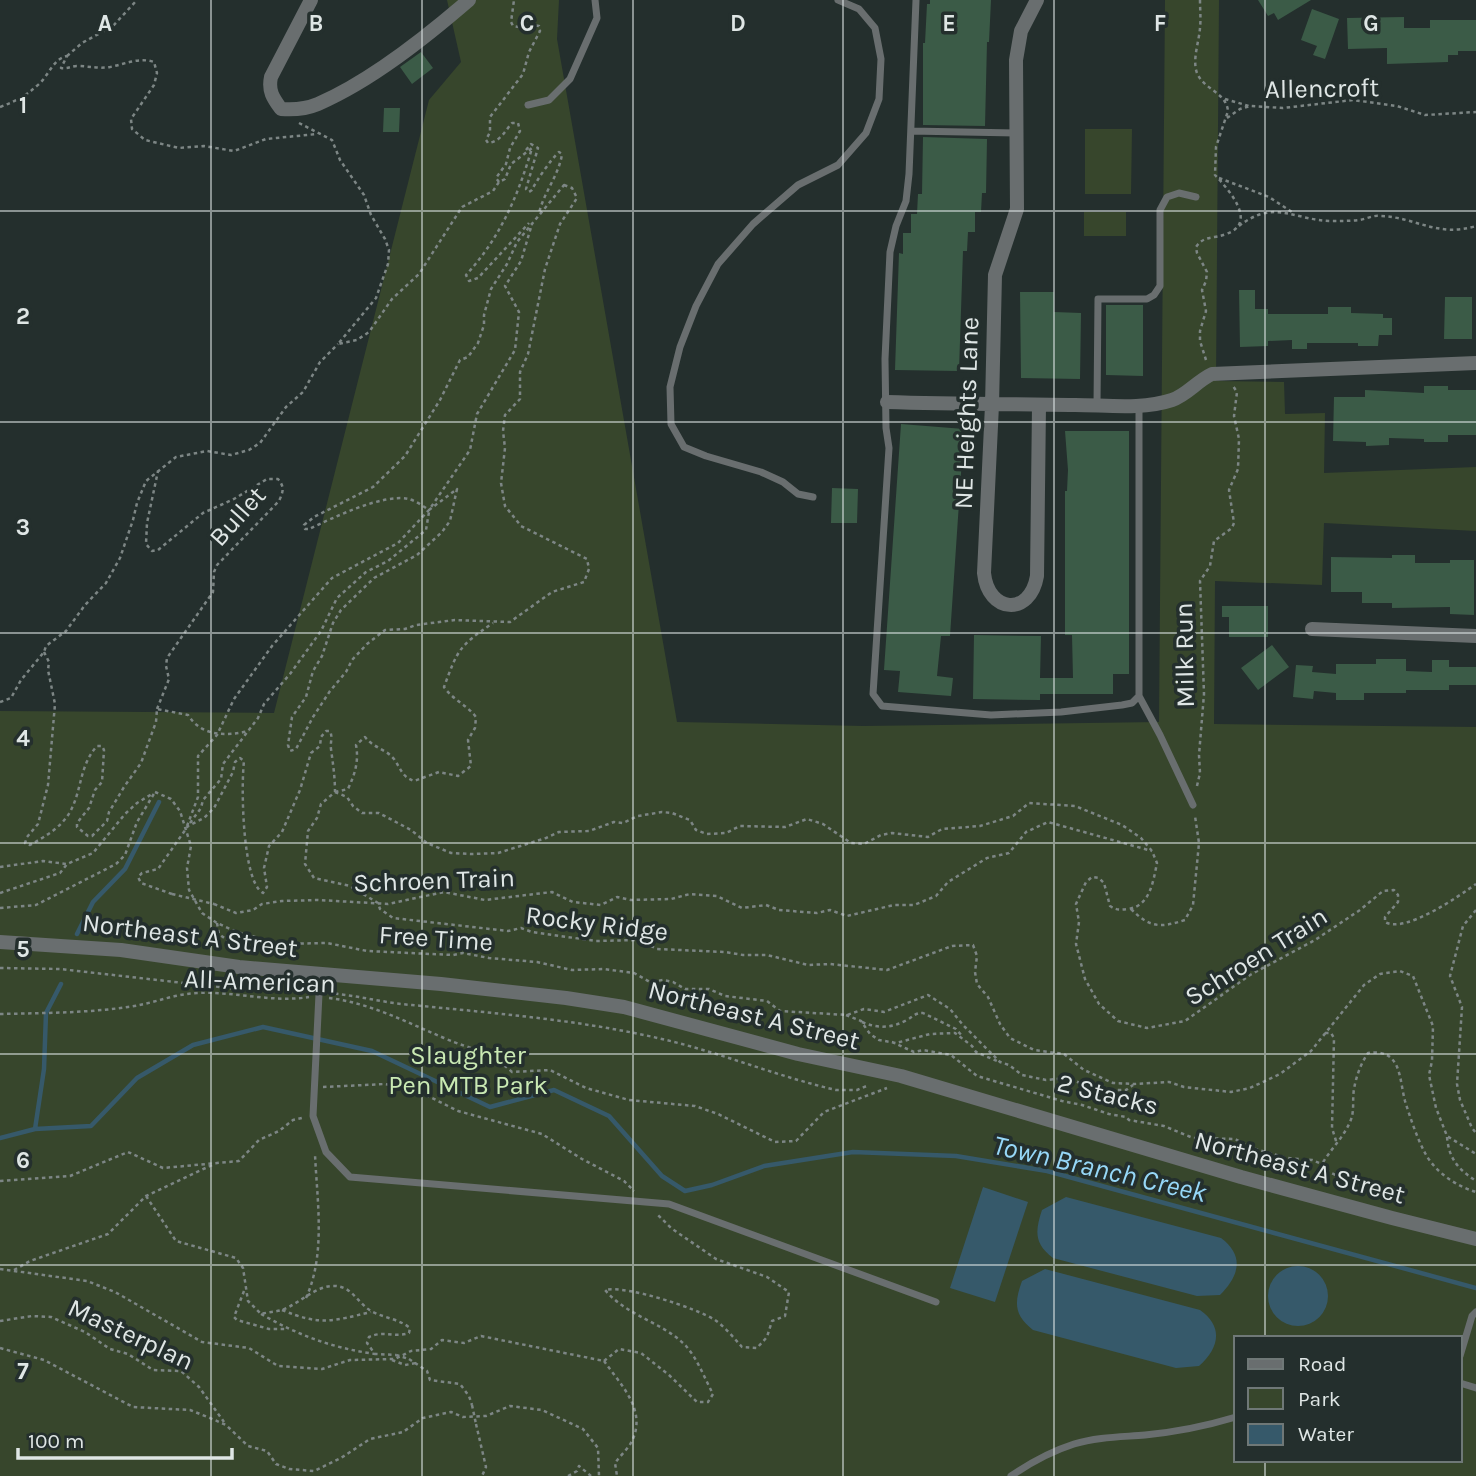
<svg xmlns="http://www.w3.org/2000/svg" width="1476" height="1476" font-family="Karla,sans-serif">
<style>
.green{fill:#37462c;fill-rule:evenodd}
.water{fill:#36596a}
.lines{fill:none;stroke-linecap:round;stroke-linejoin:round}
.stream{stroke:#36596a;stroke-width:4.5}
.building{fill:#3b5b47}
.path{stroke:#7d8685;stroke-width:2.5;stroke-dasharray:3.5 3.5;stroke-linecap:butt}
.service{stroke:#696e6f;stroke-width:7}
.minor{stroke:#696e6f;stroke-width:14}
.path-bridge{stroke:#7d8685;stroke-width:2.5;stroke-dasharray:3.5 3.5;stroke-linecap:butt}
.grid{fill:none;stroke:#dfe6e5;stroke-width:2;stroke-opacity:0.55}
.labels{text-anchor:middle;stroke-width:7;stroke-linejoin:round;paint-order:stroke}
.street-label{font-size:26px;fill:#dfe6e5;stroke:#242f2d}
.park-label{font-size:26px;fill:#c9e9b3;stroke:#242f2d}
.water-label{font-size:28px;font-style:italic;fill:#96d7f7;stroke:#242f2d}
.grid-label{font-size:23px;text-anchor:middle;font-weight:bold;fill:#dfe6e5;stroke:#242f2d;stroke-width:7;stroke-linejoin:round;paint-order:stroke}
</style>
<rect width="100%" height="100%" fill="#242f2d"/>
<path class="green" d="M447 0H559L557 39 677 722 863 726 1159 722 1165 0H1219L1216 381 1284 382 1285 414 1325 413 1324 473 1476 467V531L1324 523 1322 585 1215 581 1214 724 1476 727V1476H0V711L274 713 429 100 461 62ZM1236 1338H1460V1460H1236Z
M1085 129H1132L1131 194H1085Z
M1084 212H1126V236H1084Z"/>
<path class="water" d="M983 1187 1028 1202 995 1302 950 1288Z
M1066 1197 1221 1238C1245 1256 1239 1276 1220 1295L1197 1296 1053 1258C1034 1244 1035 1231 1042 1210Z
M1268 1296a30 30 0 1 1 60 0a30 30 0 1 1-60 0Z
M1045 1269 1200 1310C1224 1327 1219 1348 1199 1366L1176 1368 1033 1330C1014 1315 1014 1303 1022 1281Z"/>
<g class="lines">
<path class="stream" d="M77 934 93 902 125 869 159 802
M35 1129 44 1069 46 1013 61 984
M0 1138 35 1129 91 1126 137 1078 193 1045 263 1027 372 1051 490 1107 554 1090 609 1116 662 1176 685 1191 712 1185 764 1166 853 1152 956 1156 1047 1171 1476 1288"/>
</g>
<path class="building" d="M930 0H991L989 42H987L985 126 923 125V43H925L927 4H930Z
M1258 0H1311L1278 20 1274 13 1268 16Z
M1312 9 1339 19 1325 59 1313 55 1317 46 1301 40Z
M1404 17V28H1430V20H1476V51H1458V55H1448V62L1387 64V48L1348 49 1347 18Z
M421 52 433 68 412 84 400 67Z
M384 108H400L399 132H383Z
M923 137 987 139 986 193H982L981 212H975V232H968L967 251H963L959 371 895 370 899 253 903 254V233H911V214H917L918 194H922Z
M1239 290H1255V309H1268V314H1328V307H1351V313L1383 314V318H1392V335H1379L1378 346H1358V343H1307V349H1292V340L1268 341V346L1240 347Z
M1020 292H1054V312L1081 313 1080 379 1021 378Z
M1445 297H1472V339H1444Z
M1106 305H1143V376L1106 375Z
M1424 386H1448V390H1476V435H1448V442H1424V439L1389 438V445L1366 446V442L1333 441 1334 397H1365V390L1424 393Z
M901 424 964 429 950 636H941L937 676 953 678 951 696 898 692 900 671 884 670Z
M1065 431H1129V674H1113V694H1040V700L973 699 974 635 1041 636 1040 678H1073L1072 635H1065V491H1067L1068 470Z
M832 488 858 489 857 523H831Z
M1392 555H1415V563H1450V560H1474V615L1450 614V607L1392 608V603H1362V592H1331V557L1392 558Z
M1222 606H1268V637H1229V617H1222Z
M1272 645 1289 667 1258 690 1241 668Z
M1376 659H1406V671L1432 672V660H1449V667H1476V685H1449V690H1406V693H1364V700H1336V693L1314 691 1313 699 1293 697 1296 665 1313 666 1312 672 1336 674V664H1376Z"/>
<g class="lines">
<path class="path" d="M1200 0C1200 9 1201 19 1200 28 1199 42 1192 60 1197 73 1204 90 1226 92 1228 111L1216 147 1215 175C1228 189 1259 223 1226 234 1214 239 1204 235 1196 247L1197 253 1207 272 1206 281 1202 290 1206 311 1200 331V341L1206 360
M67 56 82 43 113 26 137 0
M1225 99 1249 106
M0 107C16 101 26 96 39 84 49 75 53 59 67 56L61 68C68 69 71 66 77 66 89 66 98 69 110 67 125 64 139 57 154 62L157 73 154 85 131 119 132 129 145 140 179 148 204 146 234 151 266 139 317 134
M1227 118 1240 109 1250 106 1283 108 1353 100 1397 106 1425 115 1476 112
M299 123 332 140 340 160 364 195 371 215 385 239 389 250 388 264 376 298 338 344 357 340 369 332 392 299 419 274 462 207 493 191 499 182 505 179 511 164 532 148C518 196 500 238 466 275L469 281 478 278 529 223
M526 150 531 144 538 148 526 189 529 192 532 190C536 181 552 158 559 152L562 154C559 175 544 192 539 213
M1219 178 1269 197 1292 212
M499 182 496 178 506 164 510 148 520 131 518 123H512C505 131 500 142 488 143L486 140 490 132V117L523 74 529 52 540 31 539 26 525 24 519 27 513 26 511 22 514 0
M564 185 572 188 577 198 560 224 545 269 528 354 520 372V399L505 415 503 431 505 448 501 483 505 506 521 526 587 559 589 569 584 582 552 592 510 622 455 620 416 625 405 629 385 630 367 644 352 660 346 672 330 691 313 717 296 749 290 751 288 745 292 717 306 697 313 671 322 656 333 623 341 610 374 578 417 555 442 532 450 521 457 489 429 510C423 506 416 501 409 499 383 493 333 518 309 529H305L304 525 314 517 373 487 405 456 440 400 460 360 468 357 478 343 484 325V315L491 289 507 264 517 242Z
M1239 226C1275 198 1295 221 1332 221 1341 221 1350 221 1359 220 1366 219 1373 215 1380 216 1416 217 1437 238 1476 226
M44 652 49 662 48 670 55 704 48 785 38 824 27 837 25 843 30 845C46 836 64 826 72 808 82 787 80 765 97 746H102L104 750 102 782 95 790 89 808 77 823V827L88 836H92L107 821 109 812 124 787 141 763 156 722 157 709 188 715C202 737 226 736 249 731
M0 702 11 698 21 680 44 652 46 646 66 631 85 605 106 583 120 558 133 520 137 503 146 481 176 457 207 451 231 455 249 450 260 443 286 407 303 392 320 362 338 344
M157 709 169 679 166 666 167 658 213 592 214 572 217 565 279 501C283 492 285 487 278 479H267L234 499 203 513 158 550 152 551 146 544 147 523 158 471
M1197 786 1200 773 1199 755 1204 694 1200 581 1210 566 1214 541 1232 528 1234 523 1229 490 1238 469 1239 439 1234 416 1237 392 1233 386
M155 792 171 799 180 811 191 846 187 868 189 890 202 913 217 923 237 932 280 944 327 943 367 951 453 955 463 953 489 958 537 962 572 970 604 969 634 973 650 982 663 980 673 982 685 989H709L725 996 767 1001 780 1011 847 1015 864 1009 884 1012 928 995 950 1009 963 1025 1000 1062 1009 1065 1022 1075 1046 1080 1067 1078 1091 1087 1113 1090H1126L1133 1085
M335 792 347 797 353 806 362 813H379L411 830 427 843 451 853 471 854 498 853 546 838 559 832 589 831 614 822 623 823 638 816 662 812 672 813 690 820 696 830 707 834 726 833 740 826 785 827 807 819 823 824 851 843 864 844 881 835 892 833 928 837 942 829 980 826 1013 816 1029 803 1075 806 1122 825 1141 838 1152 851 1157 863C1153 882 1150 907 1127 909 1120 910 1116 910 1110 906L1104 883 1099 878 1092 877 1086 882 1076 904 1079 922 1076 944 1085 979 1099 1004 1118 1021 1147 1028 1185 1021 1250 975 1315 940 1360 910 1383 891 1394 890 1398 895V902L1385 917V922C1405 934 1459 896 1476 884
M335 792 348 789C355 774 359 761 356 745L365 737C375 749 386 749 394 759 401 769 402 777 414 781L439 772 458 776 471 766 468 740 475 728 476 717C467 705 453 700 444 687 458 649 459 646 493 623
M190 823 201 808 203 800 221 779 223 764 258 718 264 704 290 674 321 631 337 598 366 572 388 561 426 530 429 512
M187 826 198 797V756L217 735 234 699 272 646 332 578 398 543 429 510 470 450 477 414 515 350 519 312 505 286 521 261 532 224
M0 867 43 861 66 864
M0 893 60 873 67 864 93 853 125 814 137 803 152 794
M172 894 141 883 138 877 142 873 158 869 188 826 204 818 214 808 233 772 235 762 240 758 244 761C241 785 242 882 263 893L267 887 264 868 269 846 282 832 300 790 311 753 320 746 321 737 326 731H330C333 738 330 742 331 749 333 764 335 777 335 792L321 804 317 818 308 831 305 864 314 878 350 886 378 903 380 909 393 918 508 931 521 928 532 932 596 941 639 940 657 949 725 952 743 955H767L808 965 830 964 887 970 952 946 973 945 977 956 975 972 977 984 988 997 1000 1024 1010 1038 1034 1050 1064 1054 1084 1070 1113 1083 1134 1084 1169 1082 1184 1087 1231 1092 1250 1088 1280 1074 1311 1051 1364 985 1380 974 1400 971 1413 976 1433 1026 1432 1061 1429 1075 1436 1108 1447 1136 1476 1154
M214 904 236 913 253 910 262 904 282 901 318 900 388 904 444 892 485 900 552 892 573 902 601 905 617 897 631 900 671 899 690 894 717 896 742 908 766 905 779 910 817 913 830 910 847 916 894 905H914L936 896 948 882 987 858 1009 853 1026 832 1048 822 1152 851
M0 908 36 905 116 864 125 855 137 822 155 792
M1131 909C1150 928 1160 928 1185 920L1193 905 1199 843 1195 816
M1476 910 1463 926 1450 976 1462 1007 1457 1084 1460 1100 1472 1128 1476 1133
M217 923 219 934 236 947 251 953
M0 968 60 969 237 989 310 992
M328 993C356 995 384 1003 412 1005 502 1014 595 1021 682 1044 734 1058 784 1078 836 1090H857L869 1085
M329 998C370 1003 406 1022 444 1038 474 1051 485 1048 512 1072L550 1070 586 1088 629 1100 695 1106 718 1114 775 1142 796 1141 824 1112 887 1088
M0 1014C43 1013 86 1013 128 1007 152 1004 173 994 197 993 234 991 272 1003 309 997
M846 1015 861 1021 870 1034 879 1040 896 1043 930 1034 955 1033 972 1046 976 1052 997 1061
M862 1022C878 1029 892 1028 907 1020 914 1016 915 1013 923 1013L956 1029 963 1037
M1325 1033H1331L1334 1038 1332 1128 1337 1144
M892 1042 914 1052 923 1050 951 1055 977 1076 1062 1101 1082 1105 1109 1114 1126 1117 1129 1120 1164 1126 1193 1138 1235 1139 1252 1148 1287 1158 1312 1160 1322 1164
M323 1087 385 1084 414 1089 458 1111 542 1134 582 1159 624 1181 634 1191
M1447 1137C1449 1159 1458 1169 1476 1181
M0 1181 70 1176 128 1152 163 1168 239 1161 259 1140 279 1131 293 1120 302 1118
M1354 1193 1350 1182 1323 1169 1322 1164C1330 1150 1343 1138 1350 1122 1355 1111 1352 1101 1354 1089 1356 1077 1361 1063 1368 1053 1402 1048 1399 1079 1405 1101 1410 1117 1417 1138 1425 1153 1435 1172 1456 1186 1476 1192
M146 1196 176 1241 236 1258 243 1268 248 1301 261 1314C268 1312 275 1312 282 1310 302 1303 323 1277 346 1289 355 1294 361 1305 371 1311 384 1318 399 1319 410 1328L409 1333C395 1338 384 1330 369 1337L367 1343 375 1354 396 1355
M0 1269 87 1281 115 1292 202 1342 249 1348 278 1366 322 1369 350 1360 395 1359 411 1351 431 1349 442 1340 464 1343 481 1336 604 1361
M14 1270 30 1261 108 1234 146 1196 212 1165
M244 1291 234 1317 237 1320 269 1329H285
M306 1298C326 1254 317 1201 315 1154
M282 1310C320 1326 333 1321 371 1312
M261 1314C298 1335 332 1348 375 1354
M0 1321 32 1316 51 1317 85 1332 110 1349 128 1354 153 1370 181 1371 199 1387 224 1422
M0 1348 44 1360 133 1407 190 1410 210 1418 226 1425 248 1446 267 1451 276 1464 289 1469 314 1471 341 1458 370 1439 403 1432 423 1418 451 1412 463 1417 486 1416 510 1406 542 1410 583 1429 598 1448 599 1476
M409 1359 427 1371 430 1380 460 1384 469 1396 472 1405
M392 1360 405 1365 416 1363
M604 1361 619 1349 641 1353 669 1375 697 1402H708L713 1394C705 1379 697 1358 686 1346 663 1322 628 1317 605 1290 626 1285 696 1308 715 1320 725 1327 734 1338 742 1347L757 1348 767 1337 772 1321 785 1316 789 1292 767 1277 716 1259 671 1228 656 1213
M604 1361C621 1385 647 1410 632 1441 628 1449 620 1456 615 1463L617 1476
M476 1424 486 1467 482 1476
M568 1476 577 1471 579 1466 591 1476"/>
<path class="service" d="M916 0 909 174 906 201 896 226 890 252 885 359 886 428 889 448 873 694 882 706 991 715 1061 712 1122 705 1132 703 1139 696V406
M528 105 549 100 570 79 597 18 595 0
M911 131 1016 133
M1097 405 1098 299H1147L1154 295 1160 286V210L1167 197 1179 193 1196 197
M813 497 798 494 783 482 761 472 706 456 684 447 671 424 670 387 680 347 696 306 718 264 753 224 798 185 838 165 866 133 879 99 881 59 875 28 859 9 838 0
M1139 696 1160 735 1193 805
M320 974 313 1116 326 1152 350 1177 669 1204 936 1302
M1460 1356 1472 1316 1476 1312
M1460 1383 1476 1388
M1011 1476C1030 1463 1052 1451 1074 1444 1097 1437 1121 1437 1145 1435 1176 1432 1206 1426 1236 1417"/>
<path class="minor" d="M311 0 271 77C268 91 273 98 281 109 293 110 306 109 318 104 371 81 425 38 469 0
M1037 0 1021 31 1016 60 1017 209 995 275 992 405 984 573C988 613 1030 617 1037 576L1039 405
M887 402C950 404 1012 404 1075 405 1106 405 1142 410 1172 400 1187 395 1197 381 1212 374L1476 363
M1312 629 1476 636
M0 942 121 950 239 967 441 984 566 998 624 1007 798 1054 901 1076 1241 1177 1392 1218 1476 1239"/>
<path class="path-bridge" d="M172 894 214 904
M396 1355 409 1359
M472 1405 476 1424"/>
</g>
<path class="grid" d="M211 0V1476M422 0V1476M633 0V1476M843 0V1476M1054 0V1476M1265 0V1338M0 211H1476M0 422H1476M0 633H1476M0 843H1476M0 1054H1476M0 1265H1476M1265 1460V1476"/>
<g class="labels">
<g class="street-label">
<text transform="translate(1322 88) rotate(-1)" y="9">Allencroft</text>
<text transform="translate(966 413) rotate(-88)" y="9">NE Heights Lane</text>
<text transform="translate(237 516) rotate(-48)" y="9">Bullet</text>
<text transform="translate(1184 655) rotate(-91)" y="9">Milk Run</text>
<text transform="translate(434 880) rotate(-2)" y="9">Schroen Train</text>
<text transform="translate(597 923) rotate(7)" y="9">Rocky Ridge</text>
<text transform="translate(190 935) rotate(7)" y="9">Northeast A Street</text>
<text transform="translate(436 938) rotate(4)" y="9">Free Time</text>
<text transform="translate(1256 956) rotate(-32)" y="9">Schroen Train</text>
<text transform="translate(260 981) rotate(2)" y="9">All-American</text>
<text transform="translate(754 1015) rotate(14)" y="9">Northeast A Street</text>
<text transform="translate(1108 1094) rotate(14)" y="9">2 Stacks</text>
<text transform="translate(1300 1167) rotate(15)" y="9">Northeast A Street</text>
<text transform="translate(131 1334) rotate(25)" y="9">Masterplan</text>
</g>
<g class="park-label">
<text x="468" y="1064">Slaughter<tspan x="468" dy="30">Pen MTB Park</tspan></text>
</g>
<g class="water-label">
<text transform="translate(1100 1168) rotate(13)" y="10">Town Branch Creek</text>
</g>
</g>
<g class="grid-label">
<text x="105" y="31">A</text>
<text x="316" y="31">B</text>
<text x="527" y="31">C</text>
<text x="738" y="31">D</text>
<text x="949" y="31">E</text>
<text x="1160" y="31">F</text>
<text x="1371" y="31">G</text>
<text x="23" y="113">1</text>
<text x="23" y="324">2</text>
<text x="23" y="535">3</text>
<text x="23" y="746">4</text>
<text x="23" y="957">5</text>
<text x="23" y="1168">6</text>
<text x="23" y="1379">7</text>
</g>
<rect x="1234" y="1336" width="228" height="126" fill="#242f2d" stroke="#6f7877" stroke-width="2"/>
<rect x="1248" y="1359" width="35" height="10" fill="#696e6f" stroke="#6f7877" stroke-width="2"/>
<text x="1298" y="1371" font-size="21" fill="#dfe6e5">Road</text>
<rect x="1248" y="1388" width="35" height="21" fill="#37462c" stroke="#6f7877" stroke-width="2"/>
<text x="1298" y="1406" font-size="21" fill="#dfe6e5">Park</text>
<rect x="1248" y="1424" width="35" height="21" fill="#36596a" stroke="#6f7877" stroke-width="2"/>
<text x="1298" y="1441" font-size="21" fill="#dfe6e5">Water</text>
<path d="M18 1448v10h214v-10" fill="none" stroke="#dfe6e5" stroke-width="3.5"/>
<text x="28" y="1448" font-size="21" fill="#dfe6e5" stroke="#242f2d" stroke-width="5" paint-order="stroke">100 m</text>
</svg>
